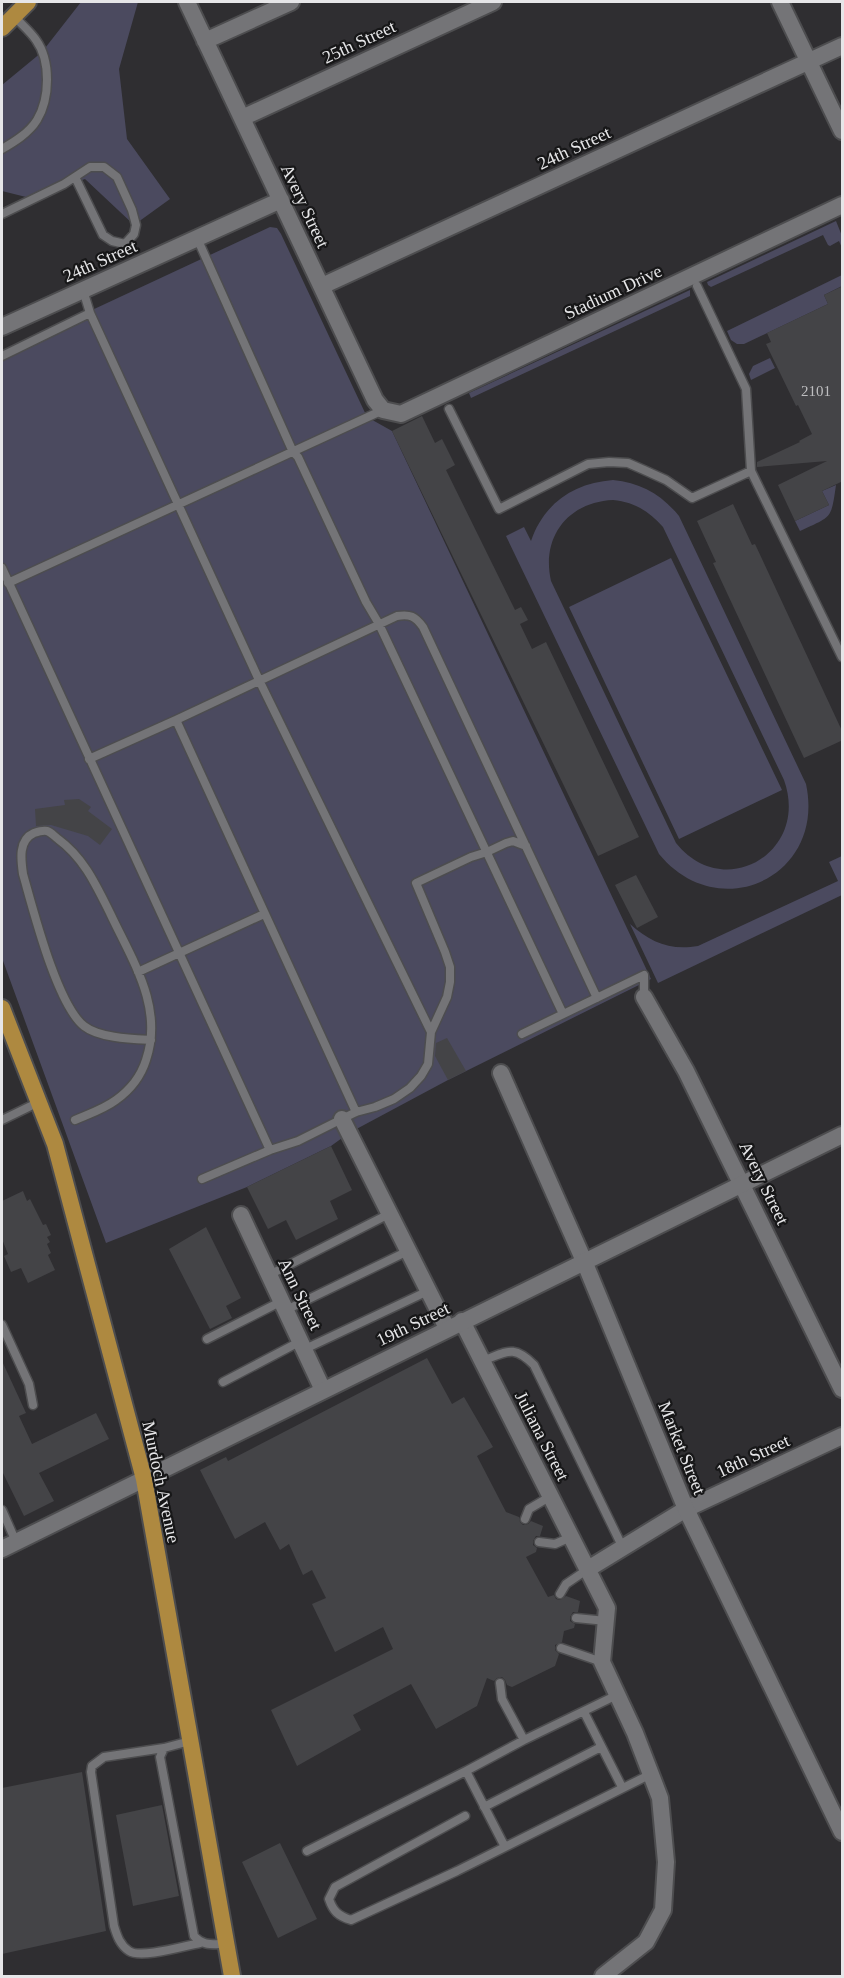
<svg xmlns="http://www.w3.org/2000/svg" width="844" height="1978" font-family="Georgia,serif">
<style>
.green{fill:#4b4a5f;fill-rule:evenodd}
.building{fill:#444447}
.lines{fill:none;stroke-linecap:round;stroke-linejoin:round}
.service-casing{stroke:#4d4d4f;stroke-width:11}
.minor-casing{stroke:#4d4d4f;stroke-width:20}
.tertiary-casing{stroke:#4d4d4f;stroke-width:20}
.primary-casing{stroke:#4d4d4f;stroke-width:20}
.service{stroke:#747477;stroke-width:8}
.minor{stroke:#747477;stroke-width:16}
.tertiary{stroke:#747477;stroke-width:16}
.primary{stroke:#ae8940;stroke-width:16}
.labels{text-anchor:middle;stroke-width:4.5;stroke-linejoin:round;paint-order:stroke}
.number-label{font-size:15px;fill:#bebec0}
.street-label{font-size:18px;fill:#e6e6e8;stroke:#171718}
</style>
<rect width="100%" height="100%" fill="#2f2e31"/>
<path class="green" d="M81 2H138L119 69 127 139 170 199 134 225 85 179 30 198 2 191V85L42 52Z
M836 221 842 236V248L839 241 830 246 828 245 823 235 711 287 708 285 707 282Z
M270 227 277 228 281 234 367 417 392 431 651 979 448 1080 349 1133 331 1146 247 1187 106 1243 2 958V352Z
M842 275V286L824 295 828 304 744 344H737L731 340 727 331Z
M690 290V296L471 398 469 393Z
M770 358 775 368 751 380 749 374 753 366Z
M613 480C641 483 661 494 679 516L806 784C826 876 719 927 659 854L506 536 524 527 531 541C544 503 574 483 613 480ZM613 500C634 502 649 511 663 527L784 780C810 852 724 903 676 843L551 581C541 537 568 502 613 500Z
M836 485C831 520 832 516 800 531L795 521 829 505 822 491Z
M671 558 782 790 679 839 569 607Z
M842 856V895L658 983 630 924C650 942 670 951 698 946L838 881 829 862Z"/>
<path class="building" d="M843 286V481L822 491 829 505 795 521 778 485 827 461 757 467V462L800 442 799 441 812 434 798 405 796 406 766 344 771 342 767 333 828 304 824 295Z
M422 416 435 443 442 439 455 465 446 470 515 610 521 607 528 620 520 624 532 649 546 642 639 837 598 856 392 431Z
M733 504 752 545 755 544 843 733V740L804 758 713 563 716 562 697 521Z
M79 799 91 807 88 811 112 829 100 845 88 836 51 825 36 826 35 809 65 805 64 800Z
M636 875 658 917 637 928 615 885Z
M447 1038 466 1071 448 1080 435 1056 436 1043Z
M331 1146 352 1190 330 1201 338 1219 296 1240 286 1220 268 1229 247 1187Z
M23 1191 27 1201 30 1199 43 1225 46 1224 51 1235 47 1237 50 1242 47 1244 51 1253 48 1255 55 1270 28 1283 21 1268 11 1272 4 1256 8 1254 2 1239V1201Z
M206 1227 241 1298 226 1306 232 1318 210 1329 169 1249Z
M427 1358 452 1404 464 1397 493 1447 477 1456 506 1512 519 1517 520 1522 523 1525 528 1524 531 1521 543 1526 540 1536H536L533 1541V1545L537 1548 536 1552 526 1557 548 1597 554 1595 556 1599 560 1600 566 1596 580 1601 578 1612H573L570 1617V1621L575 1624 574 1628 564 1631 562 1642 555 1645V1650L559 1654 555 1666 512 1687 507 1685 505 1680 502 1677 497 1678 494 1681 487 1678 477 1706 436 1729 411 1684 353 1715 361 1730 297 1766 271 1710 393 1649 383 1627 335 1652 312 1604 326 1598 312 1570 303 1575 289 1544 280 1550 265 1522 235 1539 200 1470 226 1457 228 1461Z
M2 1361 26 1413 19 1416 32 1444 96 1413 109 1439 39 1473 54 1501 24 1516 2 1471Z
M82 1772 106 1931 2 1954V1788Z
M162 1805 179 1896 133 1906 116 1815Z
M280 1843 317 1919 278 1938 242 1862Z"/>
<g class="lines">
<g class="service-casing">
<path id="service" d="M2 149C14 142 29 133 37 120 50 98 51 61 36 40 30 31 21 24 14 16
M2 214 64 184 90 167H104L117 177 132 210 136 225 134 234 125 244 112 241 103 235 75 177
M197 238 293 452 298 457 366 602 379 624 563 1014
M697 286 746 389 751 471 842 657
M83 290 90 313 259 680 431 1032
M2 356 90 313
M449 409 499 509 588 464 609 462 628 463 644 470 666 480 692 498 751 471
M2 568 270 1150
M8 583 383 410
M176 720 356 1112
M89 759 176 720 397 616C410 614 415 616 423 627L597 998
M138 972 264 914
M522 1034 644 975V997
M2 1120 39 1102
M75 1120C89 1114 104 1109 116 1100 130 1090 141 1076 146 1060 164 1007 132 960 110 913 96 885 84 858 58 839 55 837 51 832 47 831 43 830 37 832 34 833 18 840 21 860 23 874 33 909 57 1005 84 1026 99 1038 132 1039 151 1040
M202 1179 270 1150 298 1141 356 1112 375 1107 394 1099 410 1088 421 1076 428 1064 431 1032 447 997 450 982V967L445 952 416 883 471 857 487 852 506 843 513 841 526 846
M269 1275 389 1214
M286 1310 408 1251
M2 1325 29 1384 33 1405
M207 1339 282 1301
M305 1349 428 1291
M482 1361C507 1352 513 1344 534 1365L623 1548
M223 1382 301 1341
M2 1510 16 1542
M525 1519 529 1509 551 1496
M539 1542 555 1544 571 1537
M560 1594 566 1584 588 1569
M576 1618 606 1621
M561 1648 602 1662
M500 1683 502 1699 524 1740
M584 1712 622 1787
M190 1741 164 1748 160 1757 194 1936C203 1946 212 1944 225 1944
M164 1748 104 1757 92 1766 91 1772 114 1926C117 1936 120 1945 129 1951 141 1959 184 1946 200 1943
M484 1807 601 1747
M465 1816 335 1887 329 1899C333 1911 338 1916 351 1920L457 1871 651 1774
M505 1847 466 1771 524 1740 617 1695
M307 1851 466 1771"/>
</g>
<g class="minor-casing">
<path id="minor" d="M187 2 375 400 383 410 401 414 842 205
M780 2 842 131
M205 41 291 2
M242 118 493 2
M322 286 842 46
M2 327 281 200
M644 997 686 1071 842 1389
M501 1073 584 1261
M342 1119 447 1328
M241 1215 323 1390
M462 1321 607 1608 602 1662 635 1733 660 1798 666 1862 663 1910 646 1942 603 1976
M588 1569 686 1509 842 1436"/>
</g>
<g class="tertiary-casing">
<path id="tertiary" d="M584 1261 686 1509 842 1832
M2 1549 842 1135"/>
</g>
<g class="primary-casing">
<path id="primary" d="M2 28 28 2
M2 1008 55 1144 144 1479 232 1976"/>
</g>
<use href="#service" class="service"/>
<use href="#minor" class="minor"/>
<use href="#tertiary" class="tertiary"/>
<use href="#primary" class="primary"/>
</g>
<g class="labels">
<g class="number-label">
<text x="816" y="396">2101</text>
</g>
<g class="street-label">
<text transform="translate(359 42) rotate(-25)" y="6">25th Street</text>
<text transform="translate(574 148) rotate(-25)" y="6">24th Street</text>
<text transform="translate(305 206) rotate(65)" y="6">Avery Street</text>
<text transform="translate(100 261) rotate(-24)" y="6">24th Street</text>
<text transform="translate(613 292) rotate(-25)" y="6">Stadium Drive</text>
<text transform="translate(764 1183) rotate(64)" y="6">Avery Street</text>
<text transform="translate(300 1294) rotate(64)" y="6">Ann Street</text>
<text transform="translate(413 1324) rotate(-26)" y="6">19th Street</text>
<text transform="translate(542 1436) rotate(63)" y="6">Juliana Street</text>
<text transform="translate(682 1448) rotate(68)" y="6">Market Street</text>
<text transform="translate(753 1456) rotate(-25)" y="6">18th Street</text>
<text transform="translate(161 1482) rotate(78)" y="6">Murdoch Avenue</text>
</g>
</g>
<rect width="844" height="1978" fill="none" stroke="#e6e6e8" stroke-width="6"/>
</svg>
